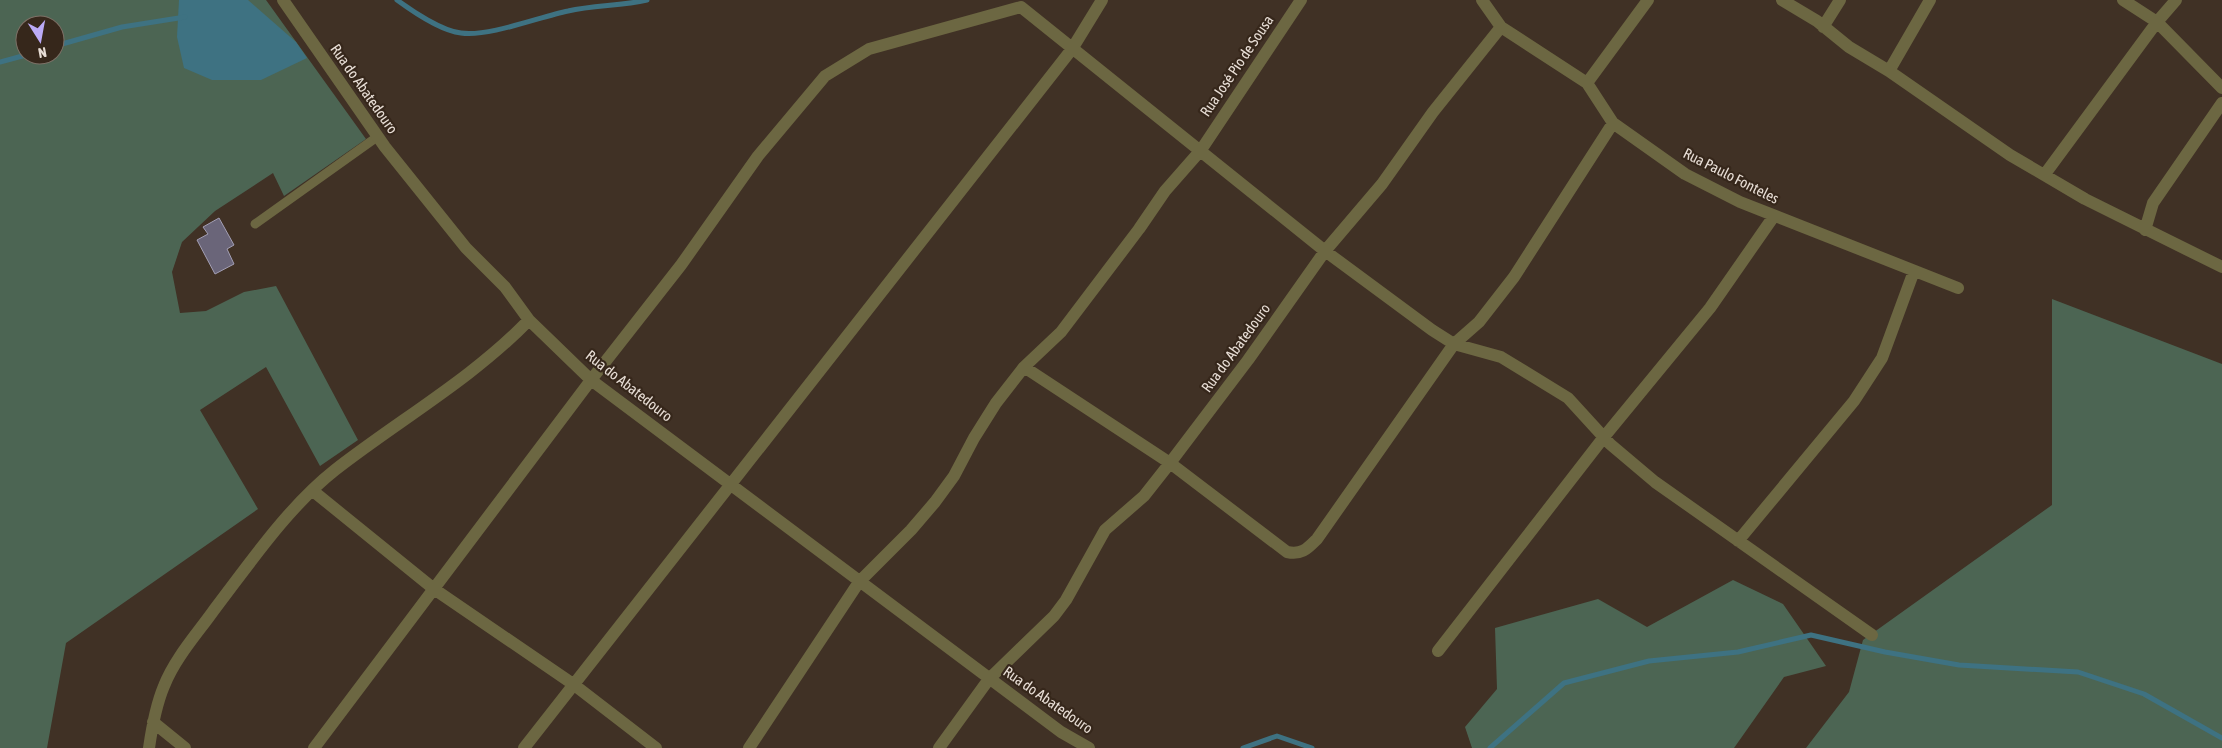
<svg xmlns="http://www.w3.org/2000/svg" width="2222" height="748" font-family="'Asap Condensed',sans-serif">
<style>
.green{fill:#4c6553;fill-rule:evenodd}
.water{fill:#3e7282}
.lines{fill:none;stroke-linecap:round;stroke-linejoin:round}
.stream{stroke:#3e7282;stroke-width:5}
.building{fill:#6a6579;stroke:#a39fb4}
.lane{stroke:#6c6742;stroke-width:9}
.street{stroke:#6c6742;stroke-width:12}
.labels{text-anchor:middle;stroke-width:4.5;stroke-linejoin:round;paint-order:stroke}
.street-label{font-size:15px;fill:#e8ded6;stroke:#36271b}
</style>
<rect width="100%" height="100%" fill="#403125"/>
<path class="green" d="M0 0H266L366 139 284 196 273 173 215 211 182 242 172 272 180 313 206 311 244 292 276 286 358 440 320 466 266 367 200 410 258 509 66 643 47 748H0ZM25 25H55V55H25Z
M2052 299 2222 364V748H1806L1849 692 1863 640 2052 505Z
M1733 580 1783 604 1826 666 1784 677 1734 748H1472L1465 727 1497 689 1495 628 1598 599 1647 627Z"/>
<path class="water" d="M179 0H248L296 42 307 58 261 80H212L184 68 177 37Z"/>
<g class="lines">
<path class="stream" d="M397 0C412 11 442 31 461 33 489 37 539 17 568 11 594 5 621 6 647 0
M55 46 122 27 185 17
M0 62 26 55
M1243 748 1277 736 1312 748
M1490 748 1564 683 1649 661 1738 652 1811 635 1885 652 1959 665 2078 672 2144 694 2222 738"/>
</g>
<path class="building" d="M219 218 234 245 227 249 234 264 215 274 197 240 208 234 203 227Z"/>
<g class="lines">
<path class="lane" d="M255 224 377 137"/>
<path class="street" d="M283 0 385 147 466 248 505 287 529 320 591 380 1061 732 1089 748
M1482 0 1501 27 1587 83 1613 123 1685 174 1740 202 1958 288
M1782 0 1817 21 1849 47 1889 71 2010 155 2085 199 2222 267
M2123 0 2157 22 2222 88
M1823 27 1840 0
M1889 71 1930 0
M1587 83 1648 0
M2045 174 2157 22 2176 0
M2145 230 2153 203 2222 103
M1024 367 1170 463 1287 552C1302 555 1307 549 1317 539L1454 344 1479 322 1514 277 1613 123
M313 491 434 589 573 684 656 748
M1738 541 1854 401 1882 358 1914 271
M1438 651 1604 437 1710 308 1774 216
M153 722 185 748
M149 748C152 727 156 705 164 686 175 658 197 634 214 610 250 563 288 507 335 470 399 420 472 379 529 320
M314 748 591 380 681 265 758 156 825 76 869 49 1021 7 1325 251 1432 330 1454 344 1501 357 1568 398 1610 444 1655 482 1872 635
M524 748 1072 49 1102 0
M749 748 859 582 911 530 935 502 954 476 974 438 996 403 1024 367 1061 332 1139 229 1165 191 1201 150 1301 0
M939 748 989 679 1054 616 1066 600 1105 530 1144 496 1170 463 1248 360 1325 251 1382 184 1433 112 1501 27"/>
</g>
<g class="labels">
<g class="street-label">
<text transform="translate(1237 66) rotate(-56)" y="5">Rua José Pio de Sousa</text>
<text transform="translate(364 89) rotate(55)" y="5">Rua do Abatedouro</text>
<text transform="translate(1731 176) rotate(27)" y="5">Rua Paulo Fonteles</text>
<text transform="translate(1236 348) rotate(-54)" y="5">Rua do Abatedouro</text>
<text transform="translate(629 386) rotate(38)" y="5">Rua do Abatedouro</text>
<text transform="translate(1048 700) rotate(35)" y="5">Rua do Abatedouro</text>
</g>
</g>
<g transform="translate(40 40) rotate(169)"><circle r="24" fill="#36271b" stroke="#7d7066"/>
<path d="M0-4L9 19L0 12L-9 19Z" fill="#bbaaf6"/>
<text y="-8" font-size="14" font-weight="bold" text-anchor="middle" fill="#e8ded6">N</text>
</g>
</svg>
